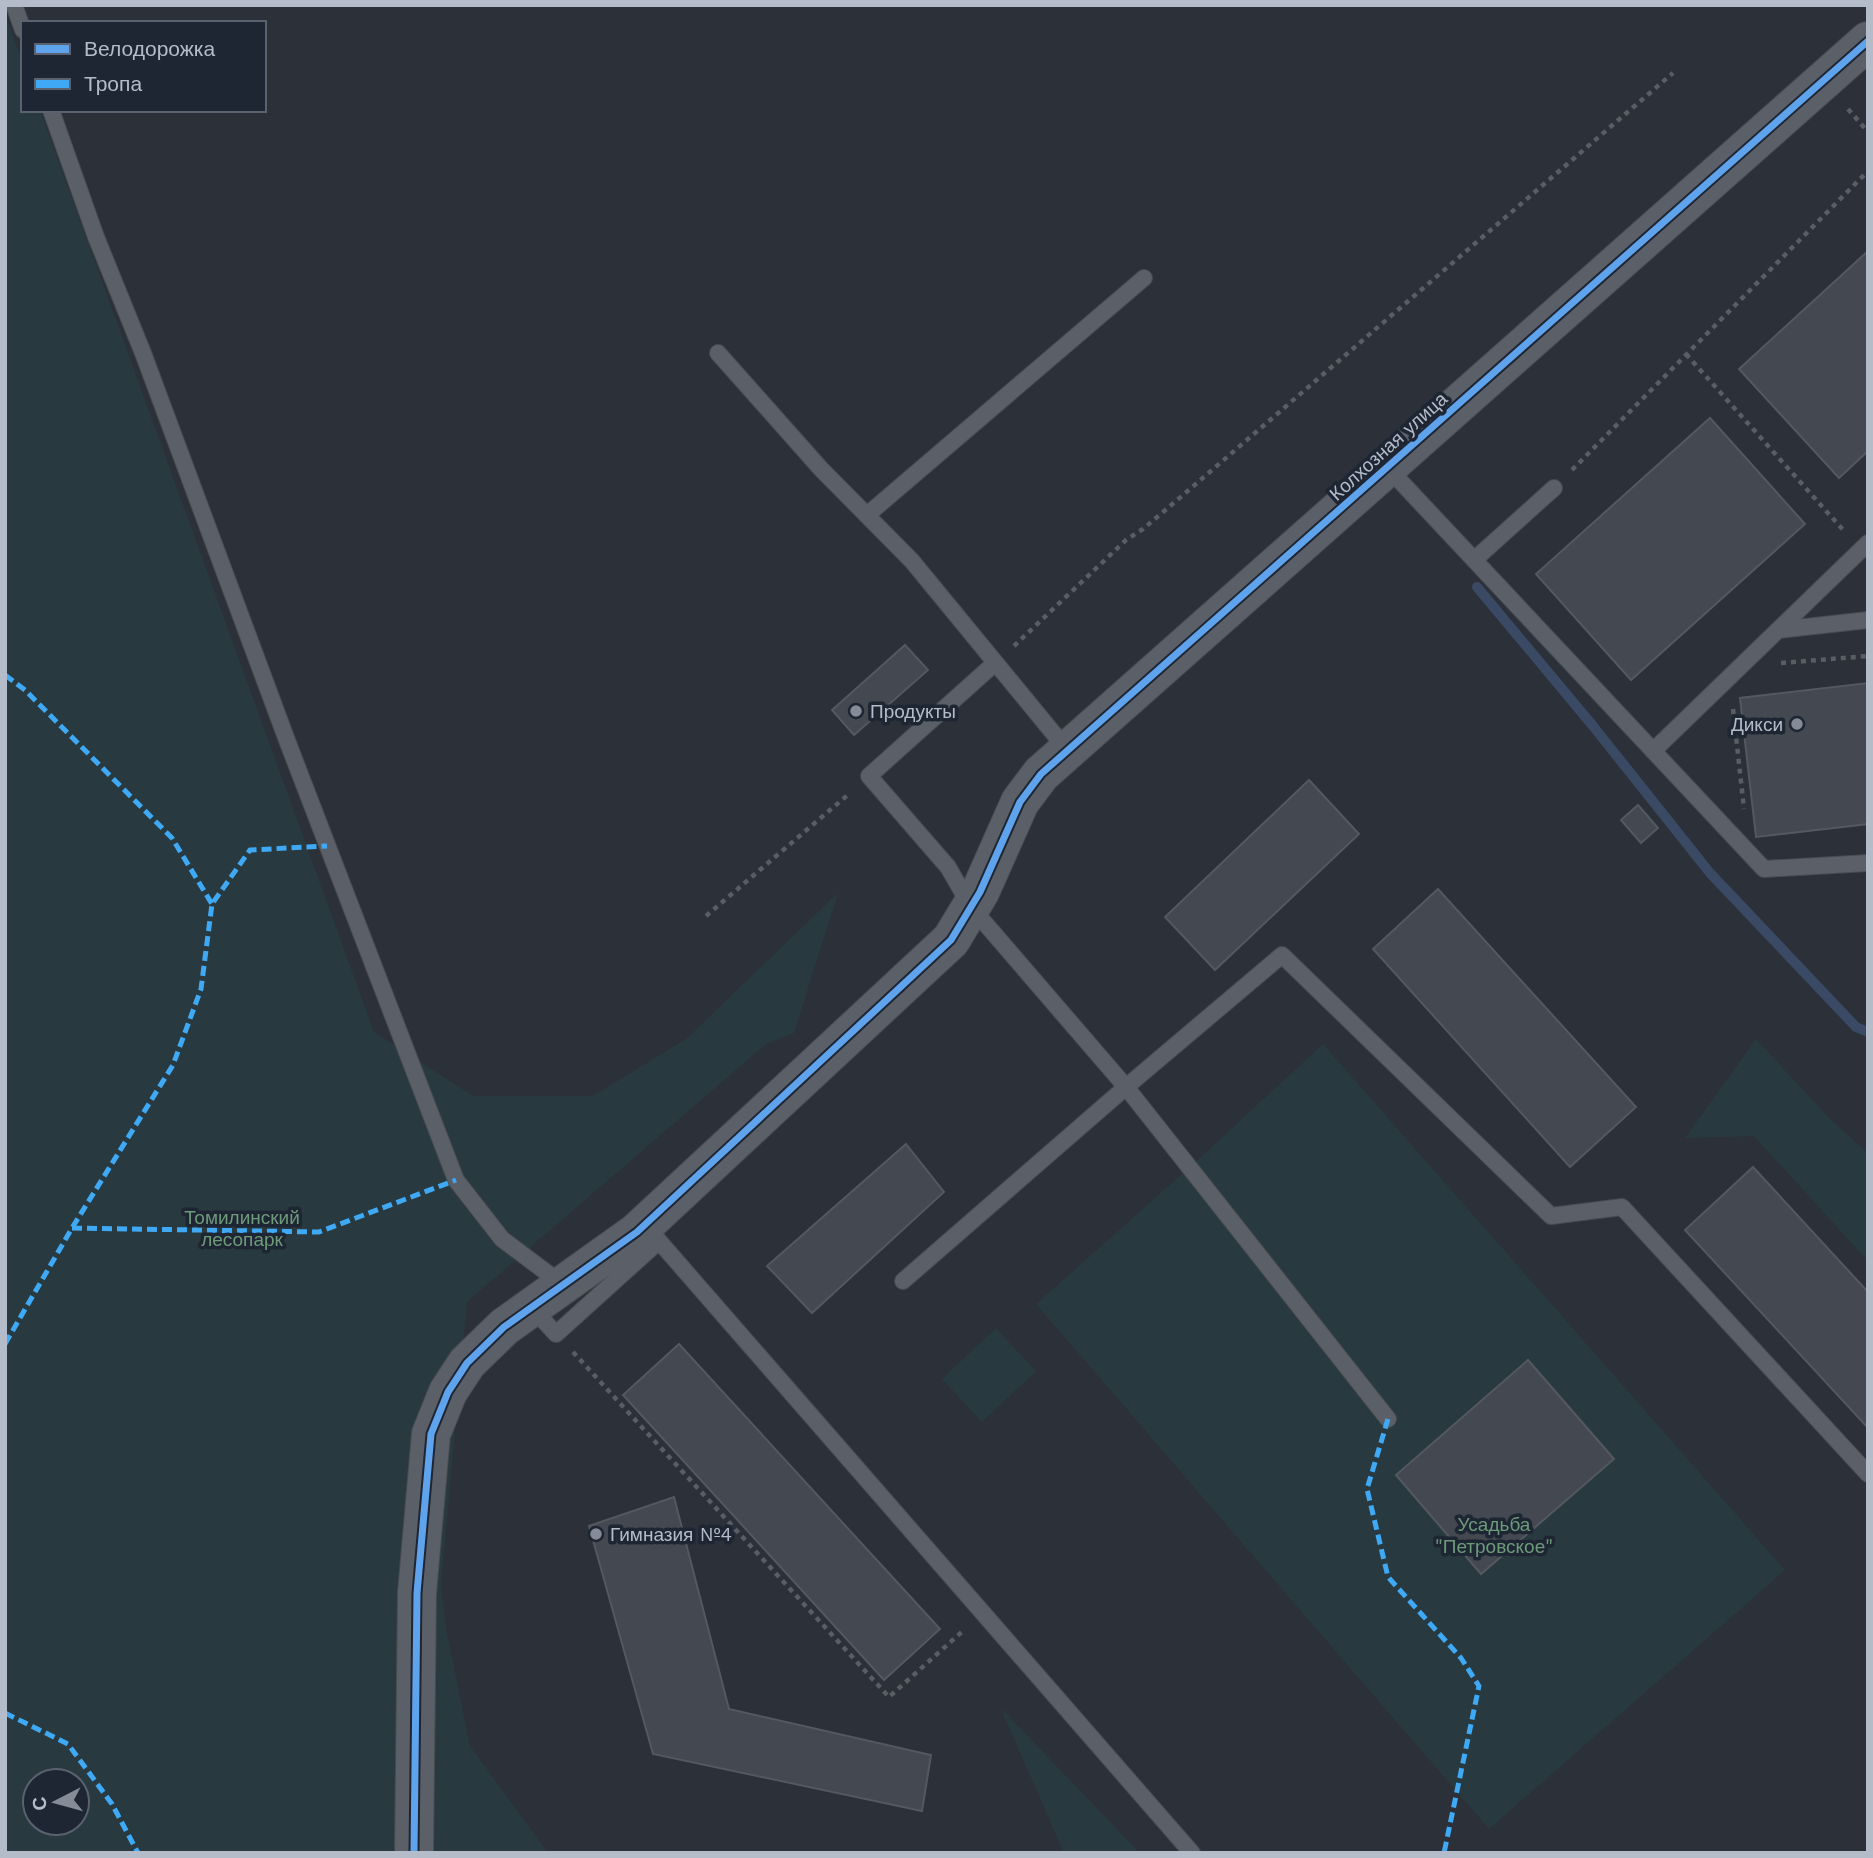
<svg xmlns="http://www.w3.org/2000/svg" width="1873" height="1858" font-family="'Work Sans',sans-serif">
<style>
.green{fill:#283a3f;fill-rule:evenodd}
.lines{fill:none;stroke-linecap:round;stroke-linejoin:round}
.stream{stroke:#3a4964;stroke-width:10}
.building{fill:#444850;stroke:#535861;stroke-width:2}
.service-casing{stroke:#474b51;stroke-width:18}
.tertiary-casing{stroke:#474b51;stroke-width:40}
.path{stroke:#585e64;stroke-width:4.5;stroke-dasharray:5 5;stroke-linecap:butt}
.service{stroke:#5b5f67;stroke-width:16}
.tertiary{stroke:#5b5f67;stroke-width:38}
.quiet{stroke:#3fa9f5;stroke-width:5;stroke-dasharray:10 5;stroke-linecap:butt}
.cycleway-casing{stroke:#1e2634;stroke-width:11}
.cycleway{stroke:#60a3ed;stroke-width:7}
.poi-dot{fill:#858b97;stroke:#1e2634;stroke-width:2.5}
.labels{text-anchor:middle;stroke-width:7;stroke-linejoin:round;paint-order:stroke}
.street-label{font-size:19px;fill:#b5bcc9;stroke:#1e2634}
.poi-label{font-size:19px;fill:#b5bcc9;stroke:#1e2634;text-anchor:start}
.park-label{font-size:19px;fill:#6d9a79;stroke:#1e2634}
</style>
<rect width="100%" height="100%" fill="#2b3039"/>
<path class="green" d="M5 14 23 63V110H40L374 1032 473 1096H593L686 1039 838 893 794 1033 766 1044 467 1302 441 1584 446 1628 470 1746 548 1853H5ZM35 1781H77V1823H35Z
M1756 1039 1829 1118 1868 1153V1261L1754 1136 1685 1138Z
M1323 1044 1785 1570 1489 1829 1036 1304 1190 1167Z
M996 1328 1036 1371 982 1422 942 1379Z
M1000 1707 1140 1853H1064Z"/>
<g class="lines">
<path class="stream" d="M1477 587 1593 726 1710 873 1856 1027 1868 1032"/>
</g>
<path class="building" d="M1868 251V451L1839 478 1739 369Z
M1710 418 1805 524 1631 680 1536 574Z
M905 645 928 670 854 735 832 710Z
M1868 683V824L1756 837 1740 698Z
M1309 780 1359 834 1215 970 1165 917Z
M1638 805 1658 828 1641 843 1621 820Z
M1438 889 1636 1107 1570 1167 1373 949Z
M906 1144 944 1192 812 1313 767 1266Z
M1753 1167 1868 1292V1428L1685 1230Z
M679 1344 940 1629 884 1680 623 1395Z
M1528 1360 1614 1459 1481 1574 1396 1475Z
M674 1497 729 1709 931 1755 922 1811 653 1754 589 1526Z"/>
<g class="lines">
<g class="service-casing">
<path id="service" d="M14 5 23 30
M51 110 96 237 143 353 288 743 456 1180 502 1239 562 1284
M718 353 821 469 912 561 1068 751
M1387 467 1764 869 1868 863
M867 515 1144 278
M1474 560 1554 488
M1778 630 1868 620
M995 663 869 776 948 867 971 907 1126 1087 1282 955 1551 1216 1622 1207 1868 1474
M1653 751 1868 543
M645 1225 1192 1853
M903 1281 1126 1087 1388 1419
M533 1309 556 1334 659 1241"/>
</g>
<g class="tertiary-casing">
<path id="tertiary" d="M414 1853 417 1593 431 1434 448 1392 467 1363 504 1327 637 1232 951 940 980 892 1020 802 1041 774 1868 41"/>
</g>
<path class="path" d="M1848 109 1868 132
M1686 354 1844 531
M1572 470 1868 171
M1014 646 1126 540 1143 529 1183 495 1673 73
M1781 663 1868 656
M1733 709 1744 809
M706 916 850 793
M573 1352 889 1697 965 1629"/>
<use href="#service" class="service"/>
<use href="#tertiary" class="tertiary"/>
<path class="quiet" d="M5 675 25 690 172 838 212 904
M72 1228 319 1232 456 1180
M5 1344 72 1228 173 1065 201 989 212 904 250 850 327 846
M1388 1419 1367 1489 1388 1577 1461 1658 1479 1686 1444 1853
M5 1713 68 1744 112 1804 138 1853"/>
<g class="cycleway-casing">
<path id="cycleway" d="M414 1853 417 1593 431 1434 448 1392 467 1363 504 1327 637 1232 951 940 980 892 1020 802 1041 774 1868 41"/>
</g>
<use href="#cycleway" class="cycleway"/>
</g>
<g class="poi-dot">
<circle cx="856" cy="711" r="7"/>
<circle cx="1797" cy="724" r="7"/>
<circle cx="596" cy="1534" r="7"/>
</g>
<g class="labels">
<g class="street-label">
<text transform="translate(1388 446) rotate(-42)" y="7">Колхозная улица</text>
</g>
<g class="poi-label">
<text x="870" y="718">Продукты</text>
<text x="1783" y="731" text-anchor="end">Дикси</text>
<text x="610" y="1541">Гимназия №4</text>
</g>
<g class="park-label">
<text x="242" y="1224">Томилинский<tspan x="242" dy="22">лесопарк</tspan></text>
<text x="1494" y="1531">Усадьба<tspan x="1494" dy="22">"Петровское"</tspan></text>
</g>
</g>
<rect width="1873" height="1858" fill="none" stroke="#b5bcc9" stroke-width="14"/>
<rect x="21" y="21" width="245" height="91" fill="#1e2634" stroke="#5a6270" stroke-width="2"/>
<rect x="35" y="44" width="35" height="10" fill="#60a3ed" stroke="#5a6270" stroke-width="2"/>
<text x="84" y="56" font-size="21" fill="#b5bcc9">Велодорожка</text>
<rect x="35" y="79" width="35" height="10" fill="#3fa9f5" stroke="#5a6270" stroke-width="2"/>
<text x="84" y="91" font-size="21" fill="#b5bcc9">Тропа</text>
<g transform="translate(56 1802) rotate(264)"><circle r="33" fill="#1e2634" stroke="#5a6270" stroke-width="2"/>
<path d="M0-5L12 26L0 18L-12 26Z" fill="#858b97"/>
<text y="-10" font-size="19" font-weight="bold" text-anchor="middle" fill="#b5bcc9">С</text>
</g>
</svg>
